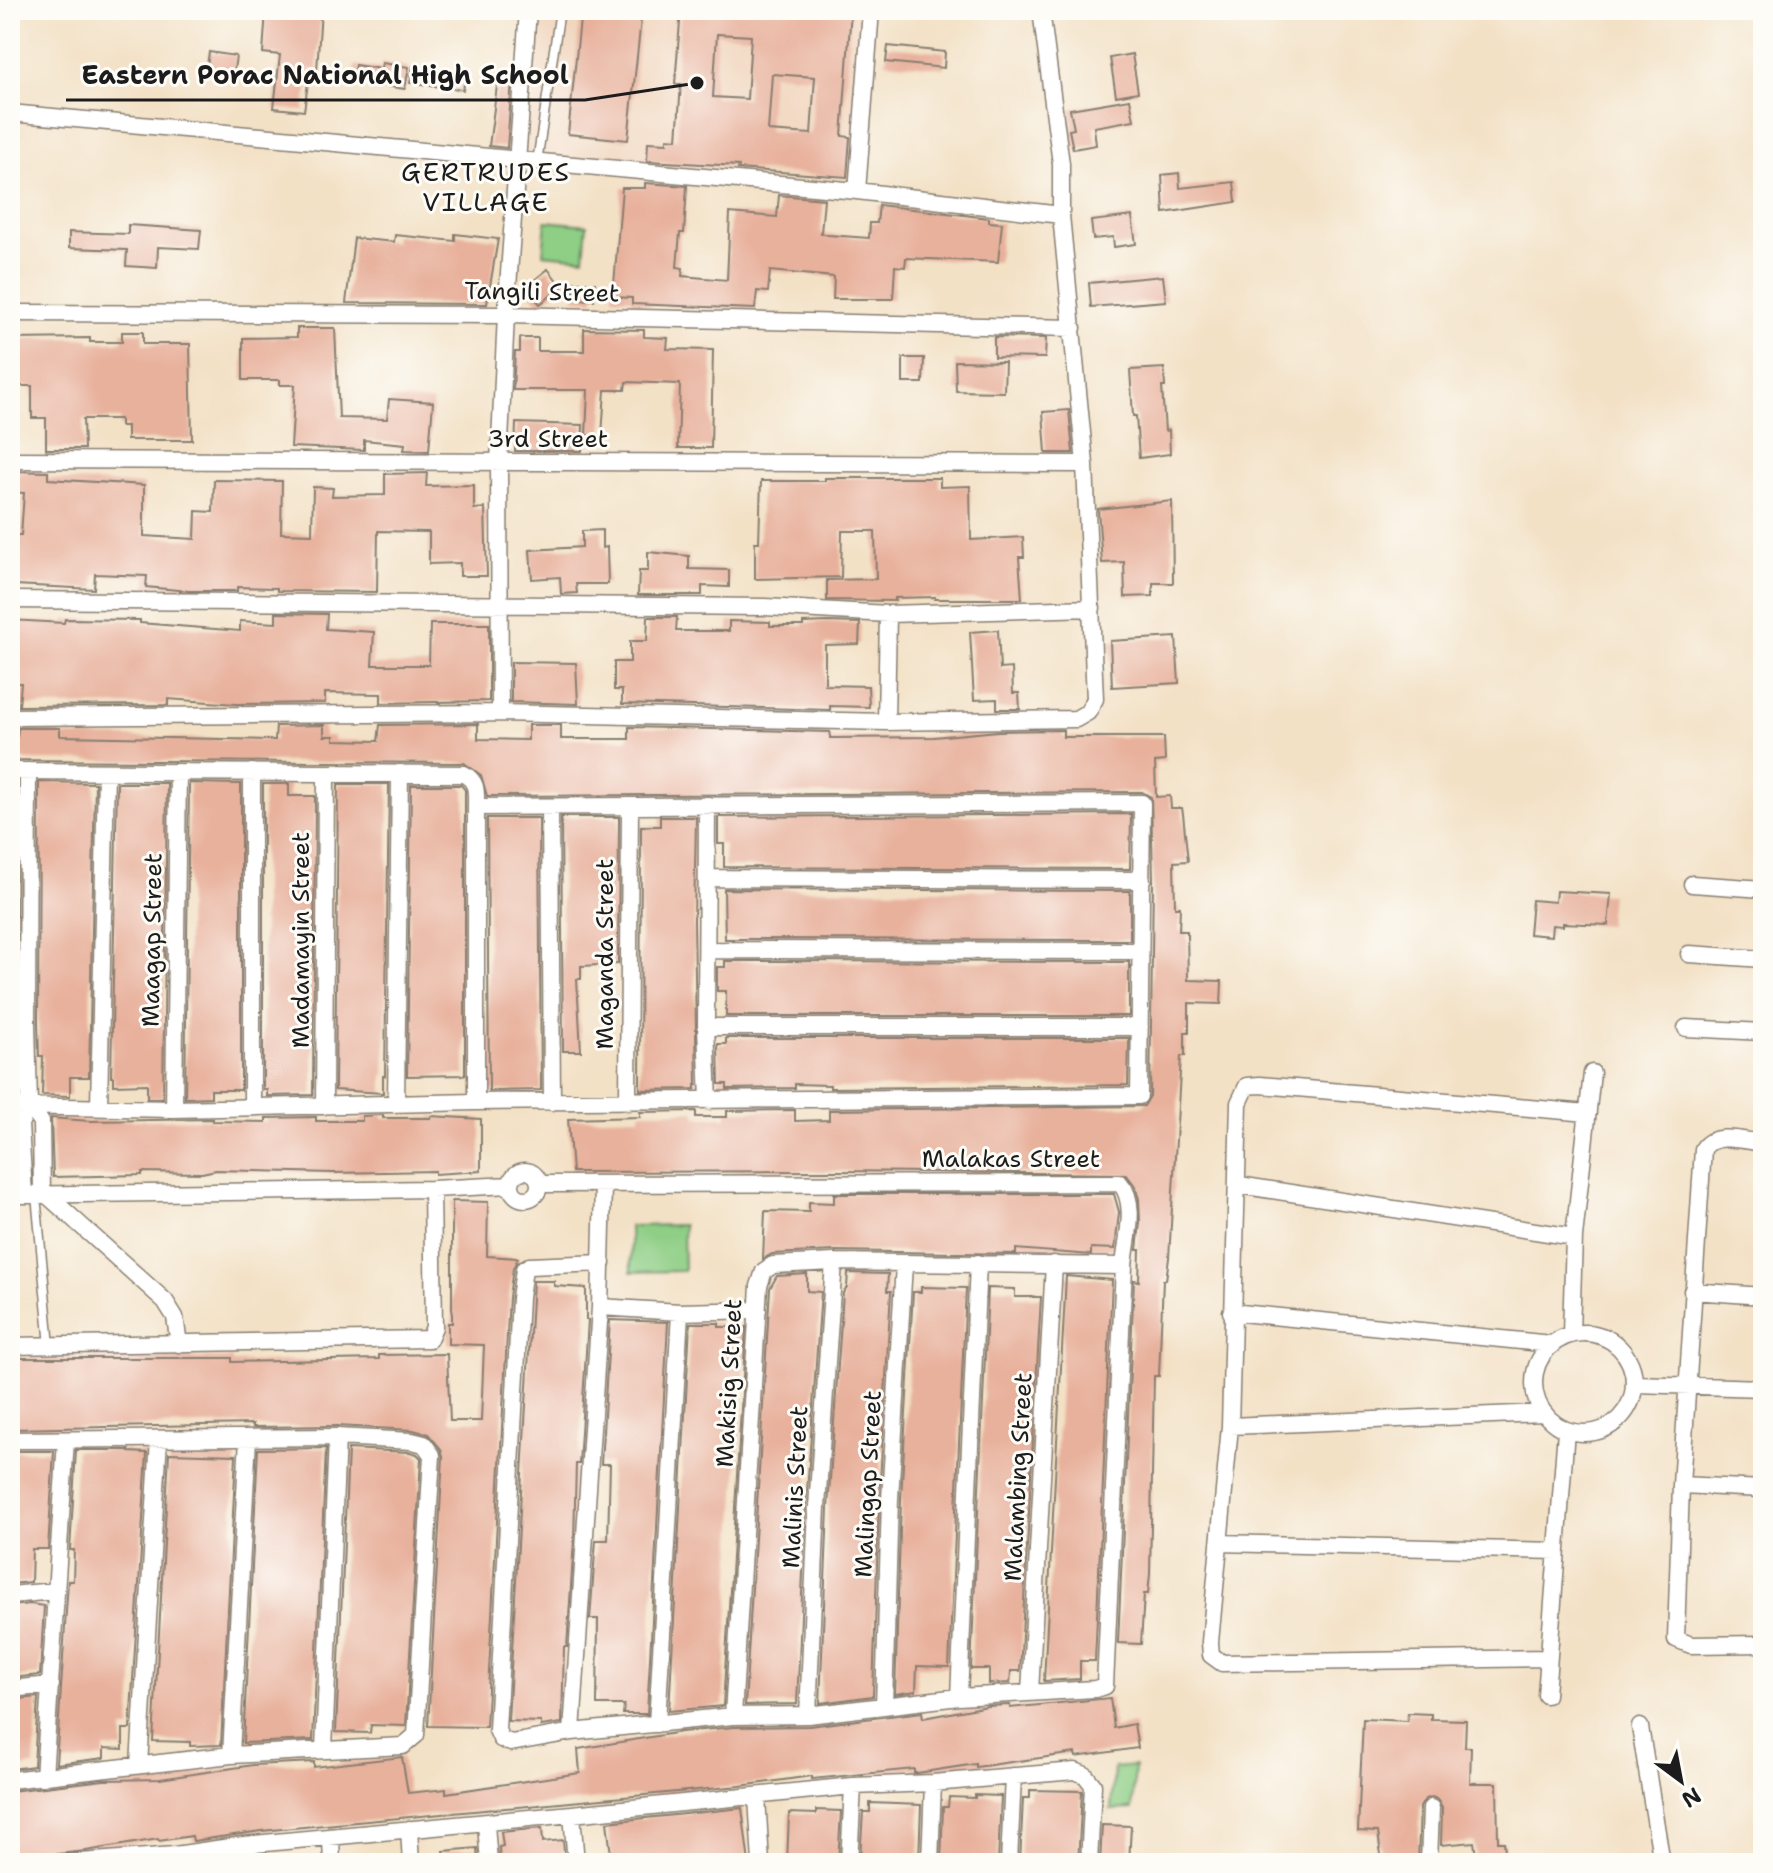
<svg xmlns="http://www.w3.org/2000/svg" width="1773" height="1873" font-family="'Shantell Sans',sans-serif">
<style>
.built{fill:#f1d5bd}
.green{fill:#8ece85;stroke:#557550;stroke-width:2}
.building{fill:#e8b19c;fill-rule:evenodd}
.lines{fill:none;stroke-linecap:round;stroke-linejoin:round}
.lane-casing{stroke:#887e71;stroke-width:11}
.street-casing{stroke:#887e71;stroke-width:19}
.lane{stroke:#fff;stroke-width:8}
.street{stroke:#fff;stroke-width:16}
.labels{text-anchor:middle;stroke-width:6;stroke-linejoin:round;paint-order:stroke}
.street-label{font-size:24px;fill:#1c1c1c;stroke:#fdfcf7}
.neighbourhood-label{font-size:26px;letter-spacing:2px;fill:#1c1c1c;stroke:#fdfcf7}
.leader{fill:none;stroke:#1c1c1c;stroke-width:3}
.callout-dot{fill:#1c1c1c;stroke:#fdfcf7;stroke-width:3}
.callout-label{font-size:26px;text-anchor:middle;font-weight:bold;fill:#1c1c1c;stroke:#fdfcf7;stroke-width:6;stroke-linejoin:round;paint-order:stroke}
</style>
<rect width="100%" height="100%" fill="#fdfcf7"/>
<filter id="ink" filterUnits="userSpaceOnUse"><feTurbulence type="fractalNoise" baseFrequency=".0125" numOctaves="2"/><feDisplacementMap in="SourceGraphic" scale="16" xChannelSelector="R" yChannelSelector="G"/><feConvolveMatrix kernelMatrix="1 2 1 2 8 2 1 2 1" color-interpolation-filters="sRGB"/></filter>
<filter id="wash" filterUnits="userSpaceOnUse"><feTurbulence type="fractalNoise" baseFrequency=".006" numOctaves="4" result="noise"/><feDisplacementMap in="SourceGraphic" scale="32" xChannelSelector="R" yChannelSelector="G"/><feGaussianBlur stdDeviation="1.8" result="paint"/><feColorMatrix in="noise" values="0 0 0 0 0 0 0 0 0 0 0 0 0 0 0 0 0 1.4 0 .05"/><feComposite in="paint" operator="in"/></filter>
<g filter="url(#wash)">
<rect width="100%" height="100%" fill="#f3e1c6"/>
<path class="built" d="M541 10H866L853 184 526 156Z"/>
<path class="green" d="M546 221 587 225 584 258 543 254Z
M683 1225 684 1271 631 1272 630 1226Z
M1135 1766 1132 1809 1111 1810 1114 1768Z"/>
<g id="blocks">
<path class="building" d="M266 10H321L317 70 310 69 304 111 274 108 280 55 263 53Z
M581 10H642L628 140 568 134Z
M681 10H851L842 136 850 137 847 177 738 169 739 166 647 161 648 142 667 143V138L677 139 681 84H675ZM717 34 751 36 747 99 713 97ZM772 74 815 77 811 134 768 131Z
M888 46 945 52 944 68 886 62Z
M209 52 236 56 233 77 206 73Z
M1132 54 1138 92 1116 96 1110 58Z
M382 63 409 67 405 89 352 81 355 65 381 69Z
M413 66 466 74 463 90 410 83Z
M498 78 512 79 507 148 489 146Z
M1130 99 1134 120 1094 127 1096 145 1073 149 1069 130 1074 129 1070 109Z
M1179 173 1180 188 1234 182 1236 202 1164 213 1162 175Z
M645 183 687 186 684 233H680L677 267 683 268 682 276 727 280 730 213 777 217 779 195 824 199 821 233 828 235 869 238 870 223H877L879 205 989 218V222L1002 223 998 262 906 258 905 267 895 266 893 299H833L834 277 770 271 768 292 757 291 755 309 632 304V298L613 297 622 188H645Z
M1132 216 1136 244 1114 247 1113 237 1093 239 1091 221Z
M128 225 201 230 199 249 158 247 157 268 126 266 127 250 69 248V232L128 234Z
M455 234 498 239 487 304 346 303 354 238 394 242 395 235 455 241Z
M548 269 562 287 540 304 526 287Z
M1163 276 1166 301 1091 307 1089 283Z
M574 282 595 283 594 300 574 299Z
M297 328H335L339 418 387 419 389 399 433 402 429 451 404 450 405 444 364 440V450L291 447 295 385H280V380H243V338L297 337Z
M584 329 644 330V337L668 338 667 349 713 350 711 448H678L680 384 626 382 625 390H605L602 436 586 435 588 390H513L515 352H520V338H538V351H584Z
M122 332H143V344H190L192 440H127V426H120V419H83L84 449H46V418H32V386H17V375H10V339L90 338V342H122Z
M994 337 1046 338 1045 358 994 357Z
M903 358H924L923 383H903Z
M955 361 1005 362 1004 392 956 391Z
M1164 368 1165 387H1162L1165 431 1169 430 1170 454 1139 458 1136 416H1133L1130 370Z
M1069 410 1073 453H1046L1043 412Z
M516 423 583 425 582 451H515Z
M10 471 48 472V479L144 485V536L195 539 196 511 213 512 214 480 282 481 281 533 312 534 313 487 333 488 332 496 385 495V474L427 473 426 486 474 485V509L485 508 487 576H460V563L429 564V532L378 531 377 592 277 591V588L237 587V591H189L146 587 147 576 95 574 94 589 15 585V569H10V535H21L24 493 10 492Z
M825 478H940V487L970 486 971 540 1023 537 1024 557H1019L1022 599H935V597L895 598V601L827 600V580L876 579 875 531H842L841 577 755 579V542H759L761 481H825Z
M1172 501 1173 583H1153V596L1125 597 1124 562 1102 563 1098 509Z
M602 530V548L607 547 608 584H576L577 593 561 594 560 577 532 579 530 550 582 547V531Z
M648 552 689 556V569L729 570V587L702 586V595H638L639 571H648Z
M276 613 327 614 326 629 374 632 372 665H429L430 624H489V701L381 703V694L325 693V703L236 704 168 699V705L19 706 21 683H14L16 661 10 660V620L64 623 65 619 140 620V623L240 631V621L276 623Z
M648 617H677L676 631H729V621L770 622V626H803V623L827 622 860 623 859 644 825 645V685L868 686 869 707 830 706V710L622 704V690H614V662H630V641H647Z
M998 630 1000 669 1012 668 1013 693H1019L1020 709H997V699L974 700 970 632Z
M1176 637 1179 683 1112 687 1110 641Z
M511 662 576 663 578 704 511 702Z
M478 724V739L528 740V725H561V739H629V727L830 732V738L934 737 998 731 1063 730V737H1164L1165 761 1155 762 1156 797 1170 796 1171 808H1182L1183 814 1188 861 1174 862 1175 907H1180L1179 931H1187L1188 980 1222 981 1221 1004 1189 1003V1032H1185V1056H1181L1169 1258 1166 1280H1163L1159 1376H1154L1150 1574 1148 1594H1144L1141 1644 1118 1643 1134 1280 1139 1281 1140 1250H1137L1140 1223 1139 1199 1135 1186 1126 1174 835 1171 572 1172 568 1119 640 1117V1112L696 1111V1117H727V1111L795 1110V1121L829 1120V1110L1144 1106 1150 1096 1153 881 1151 797 1142 792 487 796 481 775 464 763 10 760V737H17L18 728H60V736L275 740 276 726 324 725V736H334V740L378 741 380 725Z
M10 782H17L16 1012H10Z
M39 782 95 783 89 1077H70V1096L42 1095 43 1056H39L38 1023Z
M117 783H167L163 1098H147V1084L114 1085V1077H111Z
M189 783 241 784V1090H211V1097L185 1098Z
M263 784H289V796H315L313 1095 267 1096V1090H263Z
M338 784H389L385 1076H383V1093L335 1090Z
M411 785H461L465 790V1075L407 1076Z
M1131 814 1130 869 724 867V844H718V817Z
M561 817H619L618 964 581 966V979H577L581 1051H563Z
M660 817H696L694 921 697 1085H695V1089L640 1090 641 826H660Z
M487 818H539L541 1090 489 1091Z
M724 889 1130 891V940L725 939Z
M1556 891 1611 894 1608 925 1563 923V926L1552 925 1551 936 1529 934 1532 900 1555 902Z
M725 961 1129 962V1016H726V991H717V967H725Z
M726 1038H1129L1128 1085 830 1088V1085L795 1084V1088L727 1089V1084H719L718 1044H726Z
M383 1115V1118H431V1116L481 1119V1171L435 1174V1171L333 1173 216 1170 202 1173 142 1172V1175L53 1177 51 1118 90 1121 212 1119V1121L266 1122V1118L316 1117V1121H362V1116Z
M834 1194H1114L1119 1212 1115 1249 1091 1248V1255L1016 1249V1254L834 1251 772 1254 763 1259 765 1211 809 1212V1202L834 1203Z
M452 1201 488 1202 487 1256 518 1258 513 1268 509 1297 486 1727 428 1726 443 1456 441 1449 428 1434 413 1430 337 1426 253 1427V1424L10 1429V1359L14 1358H232V1362L379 1359V1355L447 1354 450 1421H481L484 1345 448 1344V1323H452Z
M848 1273 888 1274 887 1291H891L879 1499 873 1696 820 1703 828 1508 843 1293 847 1287Z
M807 1274V1291L821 1292 806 1506 797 1704 745 1705 770 1288 777 1276Z
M1066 1276 1112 1280 1095 1661H1080V1679L1044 1681Z
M533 1281H554V1286L586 1288V1320H588L579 1464H576L574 1540 567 1647H564L562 1723 541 1726V1722L508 1721Z
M921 1287 966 1288 949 1667 917 1666 916 1691 895 1694 901 1499 913 1292H921Z
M988 1288 1015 1289V1297H1041L1020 1671H1011L1010 1683 989 1684V1669H971Z
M610 1320 668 1322 647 1714H623L624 1705H597L598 1619H590L596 1540H608L610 1464H601Z
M690 1323H719V1327H746L723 1706 669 1711Z
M326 1448 313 1740 243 1743 258 1449Z
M348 1449 410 1452 417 1454 421 1458 406 1726 371 1725 370 1733 336 1732Z
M76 1450H129V1452L147 1453 130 1729H123V1749L104 1748V1758L56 1764 68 1581H73L74 1550H70Z
M10 1451H54L48 1549H32L31 1582 10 1584Z
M169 1453 236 1455 221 1745 190 1746V1742L153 1741Z
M30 1604 44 1606 40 1675 10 1678V1648H13L12 1606Z
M38 1697 34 1766 11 1769 10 1700Z
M1110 1698 1114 1728 1134 1724 1138 1748 1076 1757 1075 1753 976 1767V1764L917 1773H914V1769L812 1779V1776L740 1786 261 1831 193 1841 192 1836 159 1841 158 1839 86 1851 10 1859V1791L104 1780 160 1779 253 1765 314 1762V1767L402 1757 408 1793 446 1789V1793L580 1773 578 1749 681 1732 734 1727 809 1726 922 1712 923 1718 988 1706 1010 1705V1708Z
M1408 1713 1431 1714V1719L1466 1720 1465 1747H1471L1470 1783H1497L1498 1842H1504L1506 1860 1477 1863 1474 1842 1441 1845 1442 1808 1437 1799 1432 1797 1425 1799 1420 1807 1418 1863H1382L1378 1832 1358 1831 1363 1719 1407 1721Z
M1030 1790 1082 1791 1078 1863H1020L1023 1798H1030Z
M975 1795 1001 1796 998 1863 941 1862 943 1807H948L949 1797 975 1798Z
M870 1803 921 1805 919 1861 860 1858 863 1812H870Z
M742 1808 749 1863H612L607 1822Z
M816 1810 841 1811 838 1863H787L789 1813 816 1814Z
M1102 1825 1131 1826 1129 1863H1100Z
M542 1828 543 1842 563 1840 565 1863H500L499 1847 503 1846 501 1832Z
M477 1848 478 1863H444V1851Z"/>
</g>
</g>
<g filter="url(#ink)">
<use href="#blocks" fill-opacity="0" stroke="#887e71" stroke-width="2"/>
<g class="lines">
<g class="lane-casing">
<path id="lane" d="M537 162 560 10
M36 1195 50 1346"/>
</g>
<g class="street-casing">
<path id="street" d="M10 113 857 191 1061 215
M857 191 871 10
M10 313 506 315 1073 328
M10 460 1085 464
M10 600 765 607 888 614 1092 608
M500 713 499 463 506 315 528 10
M10 717 500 713 886 722 1076 719 1088 712 1095 699 1085 464 1061 215V164L1041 10
M886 722 888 614
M10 771 464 774C478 782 476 792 476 807V1102
M707 805 706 1027 709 1101
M550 807 552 1102
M708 878 1142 880
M1692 884 1763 889
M708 950 1140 951
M1689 954 1763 959
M10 1023H27
M706 1027H1140
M1686 1028 1763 1032
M628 1102 630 806
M396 1104 400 773
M29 1105 41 1122 42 1195
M10 1106 174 1109 476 1102 1139 1096 1142 803 476 807
M324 1106 326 774
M99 1107 106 772
M252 1107V772
M174 1109 178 772
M1763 1143C1745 1141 1714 1131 1703 1149L1681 1485 1676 1639 1691 1645 1763 1644
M511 1185a14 14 0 1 1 28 0a14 14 0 1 1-28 0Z
M539 1184 1120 1183C1138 1203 1126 1241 1124 1266L1105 1686 1095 1689 959 1697 808 1715 733 1716 572 1732 511 1743 501 1739 497 1730 520 1298 524 1269 529 1266 602 1263
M1239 1185 1574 1237
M10 1195 432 1189 510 1185
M24 1195 20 1124 29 1105 27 1023 28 771
M47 1195 165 1301 175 1317 179 1344
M1692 1291 1763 1296
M600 1307 680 1312 758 1310
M1231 1312 1551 1344
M1534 1383a50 50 0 1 1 100 0a50 50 0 1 1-100 0Z
M1571 1334 1574 1237 1592 1073
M10 1346 429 1339 434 1327 432 1189
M1635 1384 1763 1388
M1230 1426 1543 1413
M10 1440 337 1437 412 1441 424 1444 432 1455 416 1735 403 1746 231 1755 10 1780
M1681 1485 1763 1489
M1219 1543 1557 1551
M10 1595 55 1591
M1548 1658 1222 1663 1211 1655 1210 1642 1230 1426 1239 1103 1247 1086 1260 1085 1588 1113
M10 1689 51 1685
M1030 1692 1054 1264
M1546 1695 1566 1430
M959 1697 978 1263
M884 1706 890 1499 904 1264
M808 1715 817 1507 834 1262
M733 1716 759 1286 764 1271 773 1265 834 1262 1124 1266
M657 1724 680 1312
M1640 1727 1662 1863
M572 1732 600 1307 603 1185
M324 1749 337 1437
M231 1755 248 1438
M139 1765 159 1439
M44 1777 66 1440
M757 1797 761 1863
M486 1824 489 1863
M409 1829 411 1863
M331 1839 332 1863
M67 1863 175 1855 244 1845 572 1814
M576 1863 572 1814 853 1786 933 1783 1075 1771 1085 1775 1093 1785 1089 1863
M849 1863 853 1786
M930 1863 933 1783
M1009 1863 1013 1776
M1429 1863 1431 1808"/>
</g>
<use href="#lane" class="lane"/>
<use href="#street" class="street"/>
</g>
</g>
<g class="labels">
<g class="street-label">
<text transform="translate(542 292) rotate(1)" y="8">Tangili Street</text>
<text x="548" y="447">3rd Street</text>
<text transform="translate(152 940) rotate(-89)" y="8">Maagap Street</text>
<text transform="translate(301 940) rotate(-90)" y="8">Madamayin Street</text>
<text transform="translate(605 954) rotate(-90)" y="8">Maganda Street</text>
<text x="1011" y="1167">Malakas Street</text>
<text transform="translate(729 1383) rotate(-87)" y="8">Makisig Street</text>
<text transform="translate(1018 1477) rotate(-87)" y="8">Malambing Street</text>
<text transform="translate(868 1484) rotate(-87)" y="8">Malingap Street</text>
<text transform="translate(795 1487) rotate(-87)" y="8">Malinis Street</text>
</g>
<g class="neighbourhood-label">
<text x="486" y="181">GERTRUDES<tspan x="486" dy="30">VILLAGE</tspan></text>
</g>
</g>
<path class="leader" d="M697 83L585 100H66"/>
<circle class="callout-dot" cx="697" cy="83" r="8"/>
<g class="callout-label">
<text x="325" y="84">Eastern Porac National High School</text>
</g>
<rect width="1773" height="1873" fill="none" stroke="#fdfcf7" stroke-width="40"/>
<g transform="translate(1681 1781) rotate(148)" stroke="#fdfcf7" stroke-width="6" paint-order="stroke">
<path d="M0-6L14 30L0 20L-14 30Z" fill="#1c1c1c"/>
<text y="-12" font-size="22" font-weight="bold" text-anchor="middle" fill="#1c1c1c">N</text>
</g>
</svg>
